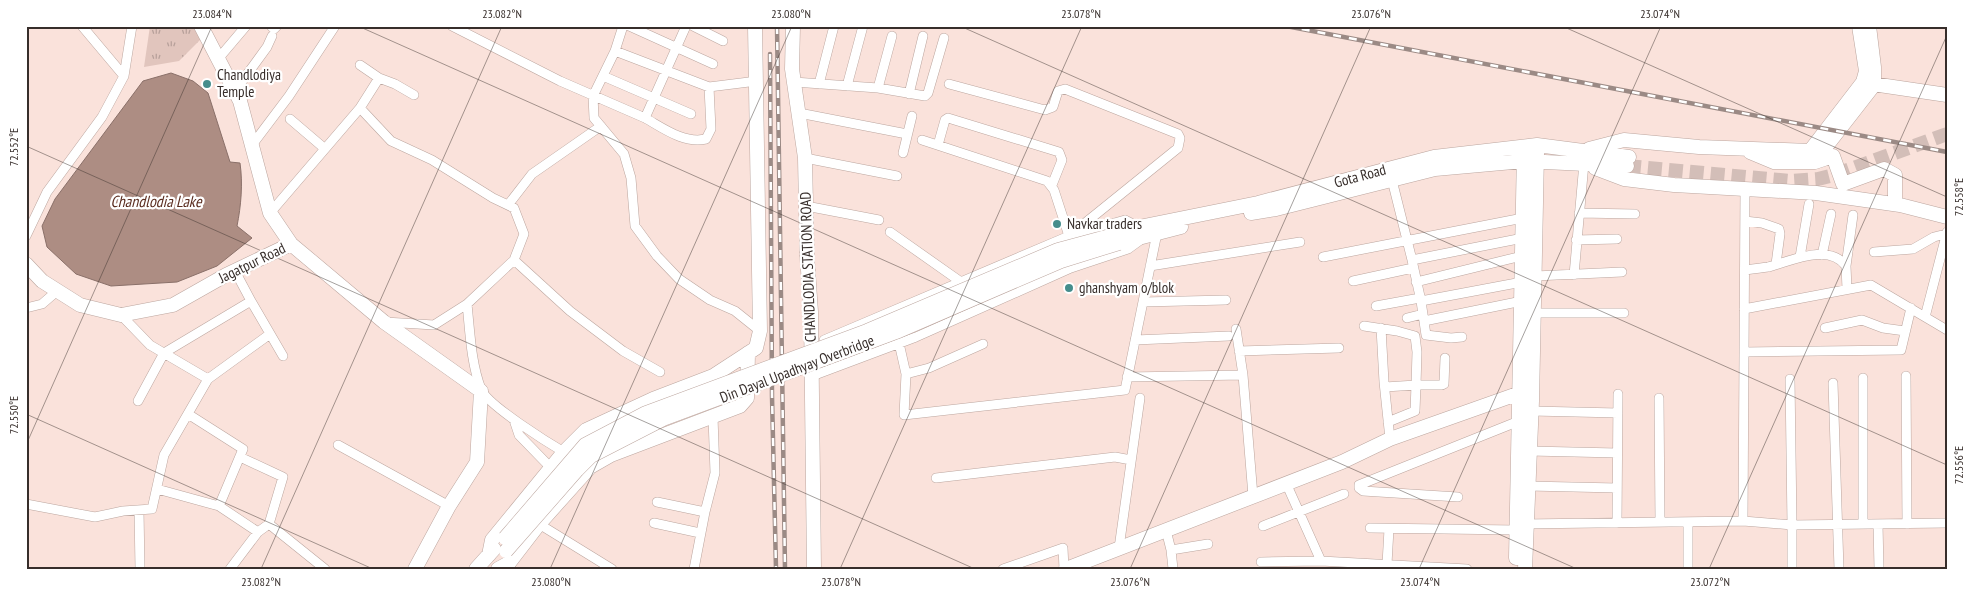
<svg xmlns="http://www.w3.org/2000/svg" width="1973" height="595" font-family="'PT Sans Narrow',sans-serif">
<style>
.grass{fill:url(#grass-tufts)}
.water{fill:#ad8d83;stroke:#8a7069}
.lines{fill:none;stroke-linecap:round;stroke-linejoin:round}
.secondary-tunnel{stroke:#d3beb8;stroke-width:14;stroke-dasharray:14 7;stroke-linecap:butt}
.street-casing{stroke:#bca69f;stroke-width:10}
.secondary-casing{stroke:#bca69f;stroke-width:15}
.street{stroke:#fff;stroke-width:9}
.secondary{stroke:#fff;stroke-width:14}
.rail-casing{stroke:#9b8a85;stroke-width:4.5}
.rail{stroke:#fff;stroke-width:2.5;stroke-dasharray:8;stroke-linecap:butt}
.secondary-bridge-casing{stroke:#bca69f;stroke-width:15;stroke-linecap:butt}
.secondary-bridge{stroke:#fff;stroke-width:14}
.ticks{fill:none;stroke:#372e2b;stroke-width:1;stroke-opacity:0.45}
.poi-dot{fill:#458d8c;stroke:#fff;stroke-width:2}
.labels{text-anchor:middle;stroke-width:4.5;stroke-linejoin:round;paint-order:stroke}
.poi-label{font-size:15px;fill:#372e2b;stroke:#fff;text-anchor:start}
.street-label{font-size:15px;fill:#372e2b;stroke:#fff}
.water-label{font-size:16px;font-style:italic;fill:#5b2d20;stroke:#fff}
.neatline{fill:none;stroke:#372e2b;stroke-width:2}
.ticks-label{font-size:12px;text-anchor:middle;fill:#372e2b}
</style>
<defs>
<pattern id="grass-tufts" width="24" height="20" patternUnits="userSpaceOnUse" patternTransform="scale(1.25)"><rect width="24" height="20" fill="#e1c5bd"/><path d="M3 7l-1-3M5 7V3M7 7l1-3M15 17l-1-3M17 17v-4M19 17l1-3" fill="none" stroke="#b7a09a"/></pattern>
</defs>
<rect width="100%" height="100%" fill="#fae2db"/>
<path class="grass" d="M150 26H195L202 38 179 61 144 67Z"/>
<path class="water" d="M171 73 193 81 208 93 230 162 240 163C243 184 241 206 237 226L252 238 217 266 177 282 111 286 76 274 47 247 42 226 55 199 143 81Z"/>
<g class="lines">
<path class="secondary-tunnel" d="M1627 166 1790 181 1818 179 1834 175 1947 134"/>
<g class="street-casing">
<path id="street" d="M82 26 124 76
M271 26 274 29 277 26
M452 26 560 81 645 118 686 26
M629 26 713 64
M693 26 723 41
M615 51 623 26
M218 59 246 26
M360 65 379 78
M603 76 691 114
M757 81 709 87 615 51 593 96 594 118 624 154 631 178 635 226 657 256 679 279 710 300 735 311 760 331
M794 82 878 88 925 96 928 93 944 38
M819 84 834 26
M949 84 1045 110 1053 107 1058 91 1065 89 1178 134 1180 138 1178 148 1069 236
M847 86 863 26
M878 88 892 36
M235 91 267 47 272 36
M909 94 923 36
M360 108 379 78 395 84 414 95
M799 113 907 134
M645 118C663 128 684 144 706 139L711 129 709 87
M290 119 324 148
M922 140 1047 181 1054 190 1069 236
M252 145 289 96 335 26
M938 145 945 120 948 118 1059 152 1062 160 1052 185
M903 153 912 116
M805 158 897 176
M1392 180 1412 260
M1745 189 1743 521 1792 525V569
M508 205 532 174 601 126
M806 206 879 220
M270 213 360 108 391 141 432 160 493 198 514 208 524 234 514 260 467 304 434 325 385 322
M1579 213 1635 214
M1745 221 1762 223 1779 229 1780 234 1776 264
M890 232 961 282 963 287
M26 236 47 192 102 117 124 76 132 26
M1576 240 1617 239
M1874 252 1913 249 1934 237 1946 234
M1822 255 1831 214
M1323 257 1523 218
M1800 257 1809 204
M514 260 570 311 623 351 660 372
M1150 266 1300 242
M1846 266 1853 215
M1745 270C1753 269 1761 268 1768 267 1789 262 1829 242 1846 266L1847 289
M1574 275 1584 163
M1535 276 1622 272
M1353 281 1413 268
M1416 282 1522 256
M251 301 283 356
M1421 301 1522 282
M1143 302 1226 300
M467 304C470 332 471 363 481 389 487 405 550 444 567 454
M1376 306 1420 298
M26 308 42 304 57 291
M1744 309 1871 285 1947 330
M1534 313H1624
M1925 317 1947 232
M1407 318 1423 314
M1424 321 1522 301
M1364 326 1397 331 1415 336 1417 352 1416 385 1385 387
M1381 328 1384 382 1390 439
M1825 328 1862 320 1883 328 1905 331
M1236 329 1243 375 1253 496
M1462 337 1451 338 1426 335 1421 301 1412 260 1523 238
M824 340 1069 236 1125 220 1139 227
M1135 340 1229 336
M899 343 906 374 904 415 1125 390 1157 233
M1239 351 1339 348
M1744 352 1901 350 1911 308
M906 374 929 368 983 344
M812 376 916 337 1071 268 1128 249 1139 241
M1906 376 1907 524
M1127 377 1243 375
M1863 378V524
M208 379 270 334
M1790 379 1792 525 1947 523
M1833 383 1839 569
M1659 398 1660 522
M138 401 164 353 251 301 235 271
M1532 411 1618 413
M514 420 519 435 551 468
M1388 422 1415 411 1416 385H1442L1444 384 1445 358
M338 445 449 506
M1530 451 1617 453
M240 457 283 477 269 524
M936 478 1115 457 1131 460
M1286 483 1321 561
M1528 486 1617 488
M157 489 219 506 243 449 188 414
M1458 497 1363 491 1359 488V485L1519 421
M657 502 705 512
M26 504 95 517 123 511 152 509 164 455 208 379 150 345 121 315
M219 506 258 532 269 524 325 569
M139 510 140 569
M654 523 700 533
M1617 523 1618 394
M539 524 612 569
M1524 524 1743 521
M1878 524 1879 569
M1263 526 1344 494
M1370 528 1516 530
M1166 530 1171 550 1173 569
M1119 548 1140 398
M1171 550 1208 544
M1261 562 1321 561 1467 569
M1387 564 1389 529
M230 569 258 532
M694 569 705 512 715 473 713 417
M1003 569 1063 548 1064 569
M1688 569V522"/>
</g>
<g class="secondary-casing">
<path id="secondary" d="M201 26 240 101 270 213 291 244 384 322 481 391 477 462 449 506 415 569
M793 26 792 69 805 158 807 256 811 312 814 569
M1866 83 1947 95
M1589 149 1624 140 1699 147 1810 151 1828 144 1874 85V67L1869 26
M1810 151 1863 82 1866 71 1859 26
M1750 152 1774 162H1815L1833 156 1843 184 1884 169 1895 175V204
M1595 168 1624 179 1674 185 1816 193 1900 205 1947 217
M1251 213 1276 209 1435 169 1524 161 1627 166
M1110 236 1139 227 1258 203 1434 157 1537 145 1629 157
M1119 243 1181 227
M26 264 42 281 80 305 121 315 173 305 226 275 291 244
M489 555 492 540 564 452 586 430 653 399 713 376 756 348 760 331 755 26
M1516 558 1524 152
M476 569 494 549
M498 569 509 563 539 524 590 467 611 455 740 406 747 398 748 353
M1066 569 1342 462 1390 439 1520 393 1532 390
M1525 569 1532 401 1537 153"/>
</g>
<use href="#street" class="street"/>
<use href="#secondary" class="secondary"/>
<g class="rail-casing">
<path id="rail" d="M777 26 785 569
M1286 26 1947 152
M770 54 772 396 776 569"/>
</g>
<use href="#rail" class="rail"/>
<g class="secondary-bridge-casing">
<path id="secondary-bridge" d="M505 538 585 445 646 413 867 331 1058 250 1110 236
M506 551 577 470 591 456 663 419 896 332 1061 261 1119 243"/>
</g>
<use href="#secondary-bridge" class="secondary-bridge"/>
</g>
<path class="ticks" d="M358 26 1577 569M960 26 1947 465M1562 26 1947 197M26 146 975 569M26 414 373 569M26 445 212 26M261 569 502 26M550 569 792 26M840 569 1082 26M1130 569 1371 26M1419 569 1661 26M1709 569 1947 35"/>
<g class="poi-dot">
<circle cx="207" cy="84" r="5"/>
<circle cx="1057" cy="224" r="5"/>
<circle cx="1069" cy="288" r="5"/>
</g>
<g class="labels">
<g class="poi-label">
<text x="217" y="80">Chandlodiya<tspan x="217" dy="17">Temple</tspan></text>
<text x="1067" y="229">Navkar traders</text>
<text x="1079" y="293">ghanshyam o/blok</text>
</g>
<g class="street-label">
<text transform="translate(1360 176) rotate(-15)" y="5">Gota Road</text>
<text transform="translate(252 263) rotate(-26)" y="5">Jagatpur Road</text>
<text transform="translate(808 267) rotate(-92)" y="5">CHANDLODIA STATION ROAD</text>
<text transform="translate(797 369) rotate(-21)" y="5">Din Dayal Upadhyay Overbridge</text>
</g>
<g class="water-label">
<text x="156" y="207">Chandlodia Lake</text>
</g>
</g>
<rect width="1973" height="595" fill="none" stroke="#ffffff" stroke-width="55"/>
<rect x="28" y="28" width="1918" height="540" class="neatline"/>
<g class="ticks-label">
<text x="212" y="18">23.084°N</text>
<text x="502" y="18">23.082°N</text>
<text x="791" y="18">23.080°N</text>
<text x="1081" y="18">23.078°N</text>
<text x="1371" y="18">23.076°N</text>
<text x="1660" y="18">23.074°N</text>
<text transform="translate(14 147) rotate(-90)" y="4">72.552°E</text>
<text transform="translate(1959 197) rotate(-90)" y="4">72.558°E</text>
<text transform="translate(14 415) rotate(-90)" y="4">72.550°E</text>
<text transform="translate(1959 465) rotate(-90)" y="4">72.556°E</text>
<text x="261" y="586">23.082°N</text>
<text x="551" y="586">23.080°N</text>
<text x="841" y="586">23.078°N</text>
<text x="1130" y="586">23.076°N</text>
<text x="1420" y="586">23.074°N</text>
<text x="1710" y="586">23.072°N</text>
</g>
</svg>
